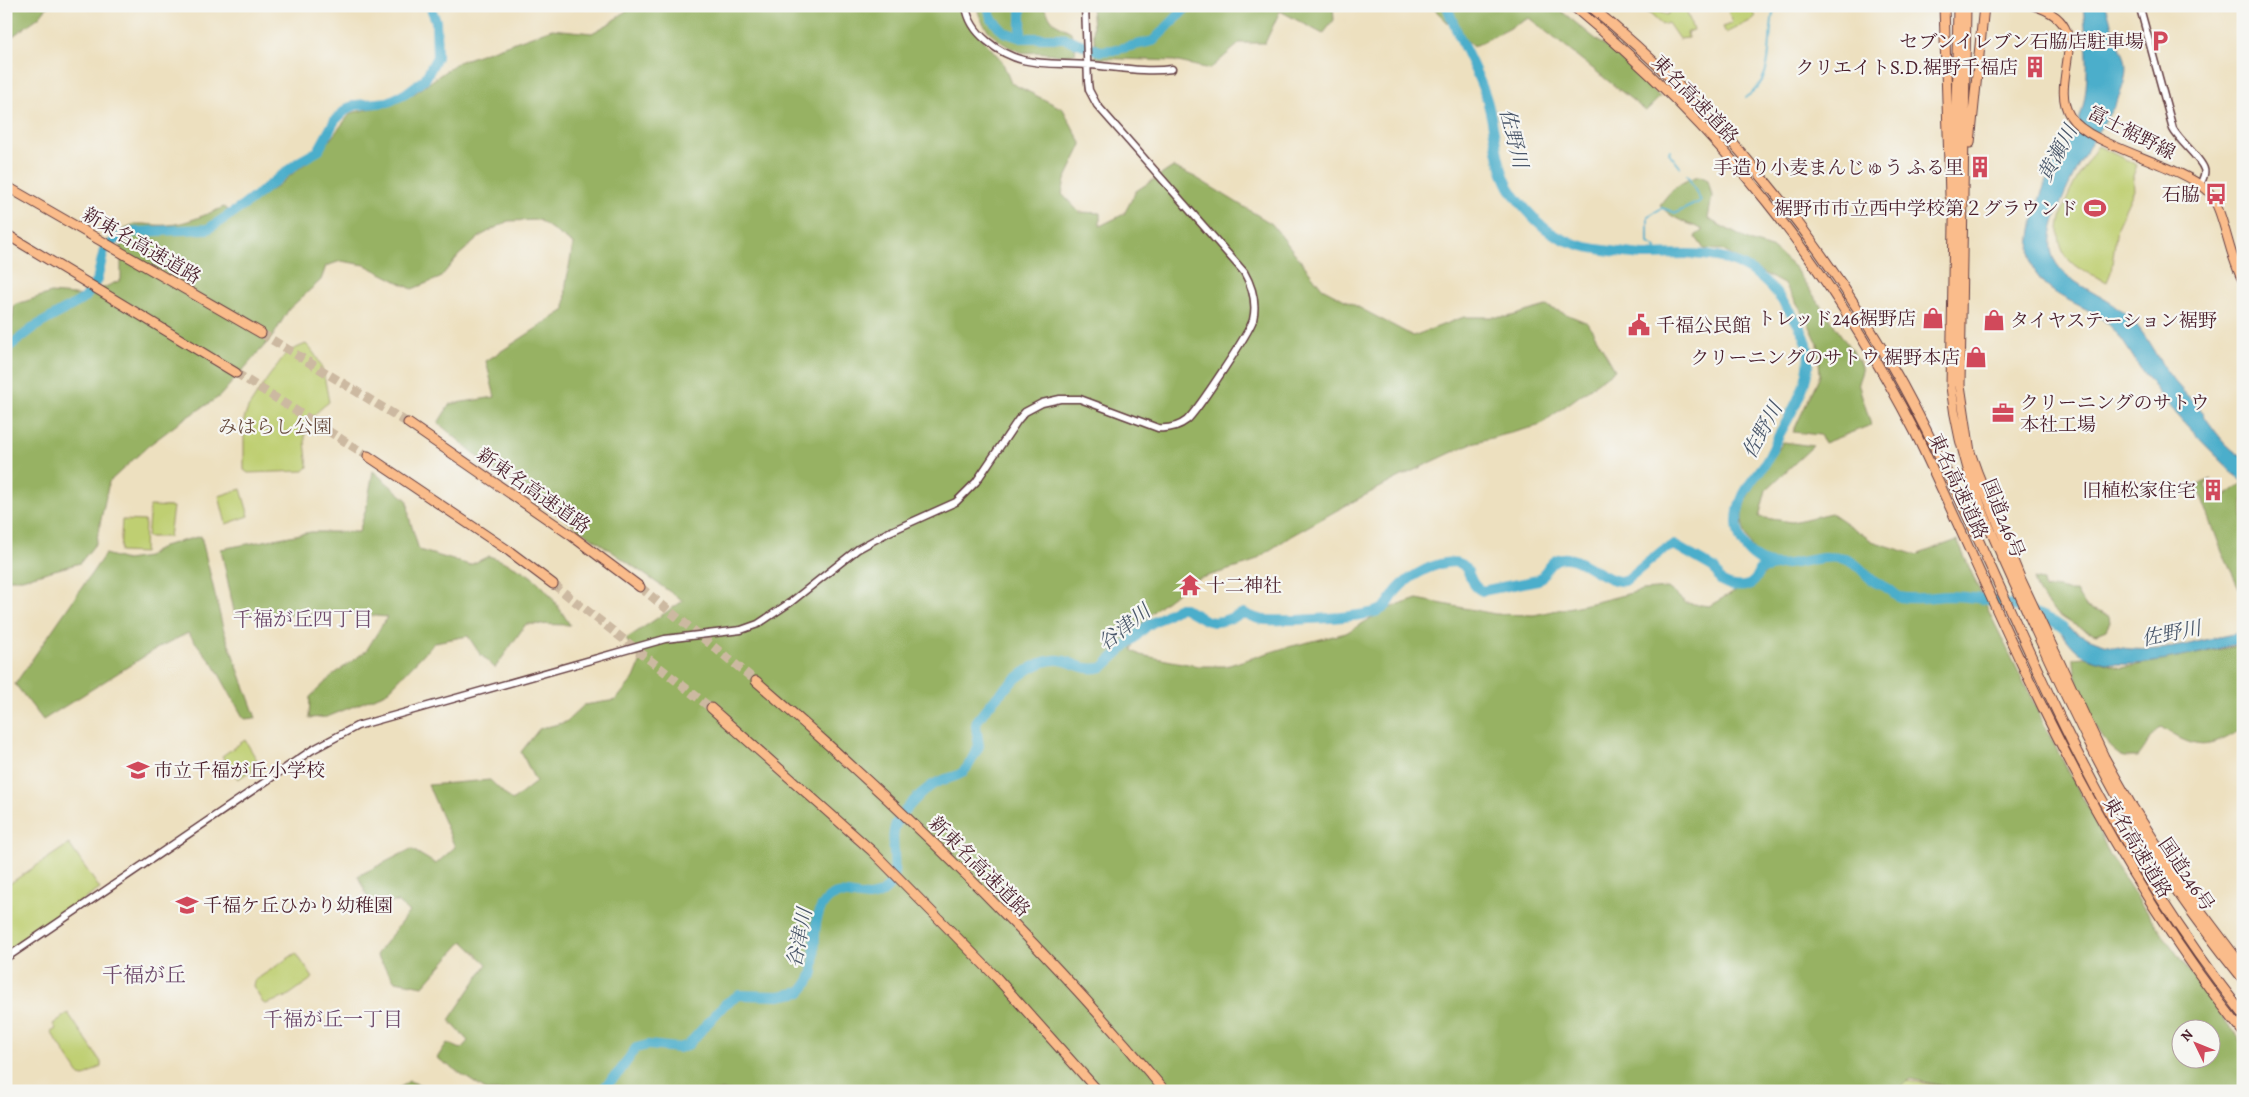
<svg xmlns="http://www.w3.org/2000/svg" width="2249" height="1097" font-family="Alegreya,'Noto Serif JP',serif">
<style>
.green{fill:#bfcf72;stroke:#84774e}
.forest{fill:#97b264;stroke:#706848;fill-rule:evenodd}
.water{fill:#4caecb;stroke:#4b667b}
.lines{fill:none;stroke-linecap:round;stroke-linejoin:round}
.stream{stroke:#4caecb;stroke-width:2}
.river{stroke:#4caecb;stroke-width:10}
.highway-tunnel{stroke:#ccb9a1;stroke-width:9;stroke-dasharray:9 4.5;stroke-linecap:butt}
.minor-casing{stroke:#623c41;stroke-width:9}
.major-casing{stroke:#623c41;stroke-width:10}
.highway-casing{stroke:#623c41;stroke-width:11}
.minor{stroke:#fff;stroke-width:6}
.major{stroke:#fabc8b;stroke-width:8}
.highway{stroke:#fabc8b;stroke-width:9}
.labels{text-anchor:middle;stroke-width:4.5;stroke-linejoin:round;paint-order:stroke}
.poi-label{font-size:19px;fill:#4a1f2b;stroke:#f6f6f2;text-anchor:end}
.street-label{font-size:19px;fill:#4a1f2b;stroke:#f6f6f2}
.park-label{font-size:19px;fill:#674b3d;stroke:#f6f6f2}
.water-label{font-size:20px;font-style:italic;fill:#4b586b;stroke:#f6f6f2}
.neighbourhood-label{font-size:20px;fill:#6d496a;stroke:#f6f6f2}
.quarter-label{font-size:21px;fill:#6d496a;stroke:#f6f6f2}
</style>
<rect width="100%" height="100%" fill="#f6f6f2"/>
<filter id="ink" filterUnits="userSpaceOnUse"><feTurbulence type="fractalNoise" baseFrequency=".02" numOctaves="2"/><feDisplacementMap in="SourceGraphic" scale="10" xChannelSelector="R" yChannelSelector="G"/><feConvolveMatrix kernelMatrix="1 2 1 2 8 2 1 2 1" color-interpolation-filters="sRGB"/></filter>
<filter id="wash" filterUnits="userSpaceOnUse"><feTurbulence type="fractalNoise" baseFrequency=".0096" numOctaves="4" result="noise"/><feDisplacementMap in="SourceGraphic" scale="20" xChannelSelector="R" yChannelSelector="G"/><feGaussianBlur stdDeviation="1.12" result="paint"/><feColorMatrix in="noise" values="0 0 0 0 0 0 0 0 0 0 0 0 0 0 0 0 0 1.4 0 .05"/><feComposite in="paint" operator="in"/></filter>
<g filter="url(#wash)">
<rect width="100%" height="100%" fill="#ede0bf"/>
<path class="green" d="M1632 6H1644L1667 15 1674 6H1685L1693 30 1687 32 1688 38 1679 39 1668 23 1662 25 1650 14Z
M1718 6H1746L1756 16 1752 20 1726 33 1723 27 1732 23 1727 8 1718 9Z
M2098 146 2137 165 2133 176 2134 190 2117 227 2111 272 2107 282C2096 276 2079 271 2070 261 2040 231 2079 173 2098 146Z
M306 344C324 362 324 377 329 402 299 425 304 432 308 467L304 471 248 473 244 470V419L248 408 267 379 287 352Z
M241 489 249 516 226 524 219 496Z
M150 506 173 507 169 537H147Z
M122 520 145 521 144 553 120 552Z
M245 740 260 765 238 779 222 756Z
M69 844 100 889 6 952V886Z
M296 953 313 978 286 997 266 1004 263 1003 253 986 254 981Z
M68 1013 101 1062V1066L84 1077 80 1076 51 1032 56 1029 53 1024Z
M1907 1081 1944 1086 1949 1091H1898Z"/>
<path class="forest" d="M6 6H48L39 17 6 41Z
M632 6H960L968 22 1002 61 1011 83 1063 109 1082 145 1065 180 1062 194 1079 212 1100 213V226L1124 214 1136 191 1173 167 1195 177 1272 224 1322 288 1413 336 1464 317H1508L1546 306 1588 323 1615 370 1538 426 1472 443 1402 476 1341 508 1291 536 1249 564 1194 580 1158 607 1139 626 1132 650 1140 655 1198 666H1226L1284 648 1346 633 1387 609 1417 599 1495 614 1534 615 1596 602 1643 590 1668 588 1686 603 1709 606 1766 573C1759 558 1743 537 1742 520 1740 496 1771 463 1783 442L1813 446 1766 490 1759 517 1792 522 1831 513 1872 541 1916 555 1957 540 1990 614 2056 748 2093 817 2110 856 2145 910 2243 1045V1091H1949L1944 1086 1910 1079 1898 1091H487L437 1058 447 1043 461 1049 468 1041 449 1020 487 964 463 941 423 986 395 981 376 955 409 912 397 902 370 903 358 876 411 849 436 864 455 847 428 785 490 780 512 801 536 782 521 752 539 729 566 722 584 705 616 700 634 678 641 661 626 639 683 601 493 469 438 423 450 404 495 397 486 361 565 310 566 284 573 244 539 220 508 221 482 235 459 255 440 278 412 289 365 265 341 261 326 266 321 280 289 309 273 336 219 397 184 419 148 446 109 482 96 543 80 563 22 579H6V344L10 342 14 305 51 293 85 296 121 280V243L114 238C135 216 142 227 168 225 186 224 207 214 224 207L233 214 276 187 321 151 351 113 395 103 415 93 458 62 552 29 592 33 612 22ZM2182 1030H2212V1060H2182Z
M977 6H1043L1053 22 1071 32 1076 52C1064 58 1057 54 1045 53 1038 51 1029 54 1021 52 1000 45 980 28 977 6Z
M1091 6H1333L1334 20 1323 34 1280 11 1265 43H1240L1210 69 1174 61 1096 58Z
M1431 6H1555L1618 57 1660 97 1646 111 1529 18 1473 47Z
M1700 176 1708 180 1712 196 1708 219 1752 242 1774 249 1794 267 1859 361 1862 371 1858 383 1871 425 1824 443 1820 435 1793 432 1820 375 1818 344 1805 316 1785 285 1722 250 1704 249 1695 236 1703 230C1687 222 1672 220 1660 205 1670 190 1683 179 1700 176Z
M373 471 408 501 409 517 419 550 470 565 489 556C536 573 544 584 570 625L526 624 495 668 480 654 468 636 435 642 386 693 327 717 309 718 310 697 333 675 366 651 387 617 345 613 235 616 221 549 311 532H359L367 505Z
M2212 479 2205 485 2214 499 2225 496 2243 483V596L2222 552 2197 485Z
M201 536 223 628 256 718 244 719 214 665 188 633 156 649 43 720 15 684 105 554 126 560 147 557 163 546Z
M2033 579 2043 581 2044 589C2060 586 2062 592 2076 592L2086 607 2109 616 2110 622 2106 630 2096 634C2069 625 2042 608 2033 579Z
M2243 645V728C2209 751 2195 750 2161 727 2151 736 2146 747 2138 757H2123C2118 753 2112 749 2108 744 2092 727 2073 680 2074 658L2084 657 2121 668Z
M409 1081 435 1090V1091H395Z"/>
<path class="water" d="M2083 6H2104C2110 13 2110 22 2113 31 2116 40 2122 49 2125 59 2131 87 2107 117 2094 138 2080 163 2043 226 2052 254 2060 281 2100 293 2121 310 2141 326 2147 340 2160 361 2172 381 2188 396 2204 413L2205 417C2216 432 2226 448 2243 457V482C2209 449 2176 417 2148 379 2134 361 2125 340 2108 324 2087 304 2053 300 2037 275 2026 258 2031 233 2035 215 2039 196 2048 176 2058 159 2064 148 2072 138 2077 126 2092 88 2087 46 2083 6Z
M2054 618C2101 653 2146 656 2201 641 2215 637 2229 636 2243 631V643C2202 651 2116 680 2080 653 2069 645 2062 631 2052 622Z"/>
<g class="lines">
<path class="stream" d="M1746 97C1778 79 1765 35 1775 6
M1670 150 1669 153 1680 167
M1655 255 1656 248 1648 243V216L1662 208 1676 213 1701 201 1687 175"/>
<path class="river" d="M988 6 991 18 1004 32 1021 38H1064L1100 51 1114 50 1153 41 1188 6
M1021 6V38
M1447 6C1457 37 1474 64 1485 94 1496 124 1494 159 1509 187 1516 199 1528 212 1538 222 1556 240 1579 247 1604 250 1617 252 1630 254 1643 255 1658 255 1673 254 1688 254 1747 255 1774 282 1802 331 1821 367 1795 406 1778 437 1774 445 1771 454 1766 462 1761 470 1754 477 1749 485 1734 507 1731 537 1753 556 1777 577 1812 553 1840 558 1858 561 1863 574 1876 583 1878 584 1885 586 1887 588 1892 590 1894 595 1900 597 1918 601 1933 596 1951 596 1984 597 2037 608 2063 628
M6 349 36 326 85 298 97 280 104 250 119 237 134 232 208 229 243 206 300 161 318 151 335 120 348 108 356 105 388 102 405 94 425 79 437 57 436 21 430 6
M601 1091 620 1071 636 1048 648 1045 678 1048 687 1046 725 1004 739 995 779 996 801 992C806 986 811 980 813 972 817 951 810 920 825 902 842 881 863 908 884 891 905 875 886 842 897 822 905 809 924 788 938 782 945 778 956 778 963 772 970 766 974 754 979 746L976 726 977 721C992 700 1026 662 1054 660 1070 658 1081 673 1103 667L1147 626 1178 608H1184L1205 620 1213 622 1223 621 1244 613C1250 616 1258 620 1265 620 1284 621 1365 618 1380 610 1389 606 1391 597 1397 590 1409 576 1439 559 1459 563 1471 566 1468 585 1482 591L1538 580C1546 575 1546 565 1556 560 1576 549 1603 584 1625 581L1663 550 1674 545 1714 568 1721 581C1737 590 1756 589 1759 570L1779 565"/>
</g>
</g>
<g filter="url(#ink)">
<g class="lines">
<path class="highway-tunnel" d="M261 333 408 423
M236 373 368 456
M553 584 711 708
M640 587 756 681"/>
<g class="minor-casing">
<path id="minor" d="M966 6C968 21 976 32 987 41 1020 69 1049 62 1089 65 1116 67 1145 73 1172 69
M2140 8 2173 129C2180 142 2200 157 2204 169 2206 174 2202 180 2200 185
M6 958 312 750 357 726 665 639 741 630 758 624 791 602 858 549 887 533 956 502 976 482 1018 420 1025 412 1042 403 1060 399H1080L1158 428C1169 429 1178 427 1187 420 1197 411 1249 333 1253 320 1257 303 1252 286 1244 272L1097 105 1089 90 1088 82 1085 6"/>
</g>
<g class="major-casing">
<path id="major" d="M2034 6C2100 26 2047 78 2070 116 2088 146 2177 163 2207 190 2224 206 2228 256 2243 281"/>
</g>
<g class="highway-casing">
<path id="highway" d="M1573 6C1721 129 1826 261 1915 432 1969 544 2016 660 2075 771 2123 862 2178 951 2243 1032
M1590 6C1717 109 1824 241 1902 384 1963 496 2010 616 2066 730 2115 830 2174 926 2243 1014
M1944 6 1950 196
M1958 6 1951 387C1960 471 1992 535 2027 611 2056 677 2087 742 2122 805 2157 866 2199 924 2243 979
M1966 6 1960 385 1970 452 1977 472 2021 580 2104 757 2130 803 2191 898 2243 967
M1970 143 1984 6
M6 186 261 333
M6 234 236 373
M408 423 572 536 640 587
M368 456 509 551 553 584
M756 681C902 807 1041 942 1165 1091
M711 708 872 851 996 977 1098 1091"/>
</g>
<use href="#minor" class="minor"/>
<use href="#major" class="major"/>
<use href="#highway" class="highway"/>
</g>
</g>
<defs>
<g id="parking-bare" transform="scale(1.725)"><path d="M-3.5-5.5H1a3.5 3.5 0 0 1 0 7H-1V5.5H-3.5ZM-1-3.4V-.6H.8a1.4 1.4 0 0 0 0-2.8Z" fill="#d1495b" stroke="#f6f6f2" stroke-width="2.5" paint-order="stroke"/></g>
<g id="building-bare" transform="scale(1.725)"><path d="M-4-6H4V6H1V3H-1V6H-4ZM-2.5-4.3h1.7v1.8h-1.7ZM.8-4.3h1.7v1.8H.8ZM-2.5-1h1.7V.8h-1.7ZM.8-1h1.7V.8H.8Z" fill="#d1495b" stroke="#f6f6f2" stroke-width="2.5" paint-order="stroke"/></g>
<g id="bus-bare" transform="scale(1.725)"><path d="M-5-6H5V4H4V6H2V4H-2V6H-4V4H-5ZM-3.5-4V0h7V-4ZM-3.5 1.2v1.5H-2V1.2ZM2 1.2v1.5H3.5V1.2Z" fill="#d1495b" stroke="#f6f6f2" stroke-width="2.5" paint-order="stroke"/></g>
<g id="stadium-bare" transform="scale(1.725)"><path d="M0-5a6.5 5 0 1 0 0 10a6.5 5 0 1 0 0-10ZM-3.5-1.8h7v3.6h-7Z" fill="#d1495b" stroke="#f6f6f2" stroke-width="2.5" paint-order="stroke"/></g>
<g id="shop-bare" transform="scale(1.725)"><path d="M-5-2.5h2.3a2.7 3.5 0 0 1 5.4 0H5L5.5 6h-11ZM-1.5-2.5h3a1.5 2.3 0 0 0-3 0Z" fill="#d1495b" stroke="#f6f6f2" stroke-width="2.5" paint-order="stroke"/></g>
<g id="civic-bare" transform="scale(1.725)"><path d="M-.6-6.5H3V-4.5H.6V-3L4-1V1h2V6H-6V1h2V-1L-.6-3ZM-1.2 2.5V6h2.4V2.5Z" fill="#d1495b" stroke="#f6f6f2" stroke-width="2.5" paint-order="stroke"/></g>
<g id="office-bare" transform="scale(1.725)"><path d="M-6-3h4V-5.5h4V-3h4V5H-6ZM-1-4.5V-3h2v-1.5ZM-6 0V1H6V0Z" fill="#d1495b" stroke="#f6f6f2" stroke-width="2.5" paint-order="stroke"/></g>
<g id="temple-bare" transform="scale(1.725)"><path d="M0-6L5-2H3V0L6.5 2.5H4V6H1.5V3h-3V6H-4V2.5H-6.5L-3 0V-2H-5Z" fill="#d1495b" stroke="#f6f6f2" stroke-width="2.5" paint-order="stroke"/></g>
<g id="school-bare" transform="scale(1.725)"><path d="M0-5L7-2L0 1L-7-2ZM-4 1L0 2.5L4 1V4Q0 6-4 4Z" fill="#d1495b" stroke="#f6f6f2" stroke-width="2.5" paint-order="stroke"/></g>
</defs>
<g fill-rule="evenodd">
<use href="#parking-bare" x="2160" y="41"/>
<use href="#building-bare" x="2035" y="67"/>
<use href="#building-bare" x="1980" y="167"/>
<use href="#bus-bare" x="2216" y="194"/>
<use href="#stadium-bare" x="2095" y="208"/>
<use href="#shop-bare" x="1933" y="318"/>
<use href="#shop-bare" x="1994" y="320"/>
<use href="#civic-bare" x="1639" y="325"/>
<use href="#shop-bare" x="1976" y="357"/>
<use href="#office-bare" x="2003" y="413"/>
<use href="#building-bare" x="2213" y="490"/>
<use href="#temple-bare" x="1190" y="585"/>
<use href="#school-bare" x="138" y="770"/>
<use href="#school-bare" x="187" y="905"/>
</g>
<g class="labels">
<g class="poi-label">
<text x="2144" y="48">セブンイレブン石脇店駐車場</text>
<text x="2018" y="74">クリエイトS.D.裾野千福店</text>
<text x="1964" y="174">手造り小麦まんじゅう ふる里</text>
<text x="2200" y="201">石脇</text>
<text x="2078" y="215">裾野市市立西中学校第２グラウンド</text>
<text x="1916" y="325">トレッド246裾野店</text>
<text x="2010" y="327" text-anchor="start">タイヤステーション裾野</text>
<text x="1656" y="332" text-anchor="start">千福公民館</text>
<text x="1960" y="364">クリーニングのサトウ 裾野本店</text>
<text x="2020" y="409" text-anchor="start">クリーニングのサトウ<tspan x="2020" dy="22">本社工場</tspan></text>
<text x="2196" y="497">旧植松家住宅</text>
<text x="1206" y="592" text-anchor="start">十二神社</text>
<text x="154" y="777" text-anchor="start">市立千福が丘小学校</text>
<text x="203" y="912" text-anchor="start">千福ケ丘ひかり幼稚園</text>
</g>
<g class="street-label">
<text transform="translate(1696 99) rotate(46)" y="7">東名高速道路</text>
<text transform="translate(2132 132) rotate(27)" y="7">富士裾野線</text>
<text transform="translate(142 245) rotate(30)" y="7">新東名高速道路</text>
<text transform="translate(1959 486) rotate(65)" y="7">東名高速道路</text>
<text transform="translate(534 490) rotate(35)" y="7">新東名高速道路</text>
<text transform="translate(2004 518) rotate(68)" y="7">国道246号</text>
<text transform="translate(2138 847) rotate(59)" y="7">東名高速道路</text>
<text transform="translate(980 866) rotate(45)" y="7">新東名高速道路</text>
<text transform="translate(2187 874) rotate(56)" y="7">国道246号</text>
</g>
<g class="park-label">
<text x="275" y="433">みはらし公園</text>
</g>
<g class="water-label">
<text transform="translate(1514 138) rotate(76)" y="7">佐野川</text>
<text transform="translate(2057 153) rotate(-62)" y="7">黄瀬川</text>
<text transform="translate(1762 430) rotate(-61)" y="7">佐野川</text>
<text transform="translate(1124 627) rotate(-39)" y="7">谷津川</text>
<text transform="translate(2171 633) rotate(-11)" y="7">佐野川</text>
<text transform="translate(799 938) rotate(-79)" y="7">谷津川</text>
</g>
<g class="neighbourhood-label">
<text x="303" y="626">千福が丘四丁目</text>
<text x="333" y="1026">千福が丘一丁目</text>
</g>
<g class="quarter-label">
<text x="144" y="982">千福が丘</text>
</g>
</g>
<rect width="2249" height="1097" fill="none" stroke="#f6f6f2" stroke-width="25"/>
<g transform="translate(2196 1044) rotate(313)"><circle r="24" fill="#f6f6f2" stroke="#b1a0a2"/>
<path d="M0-4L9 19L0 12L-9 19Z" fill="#d1495b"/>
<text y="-8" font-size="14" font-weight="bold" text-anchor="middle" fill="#4a1f2b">N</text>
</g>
</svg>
